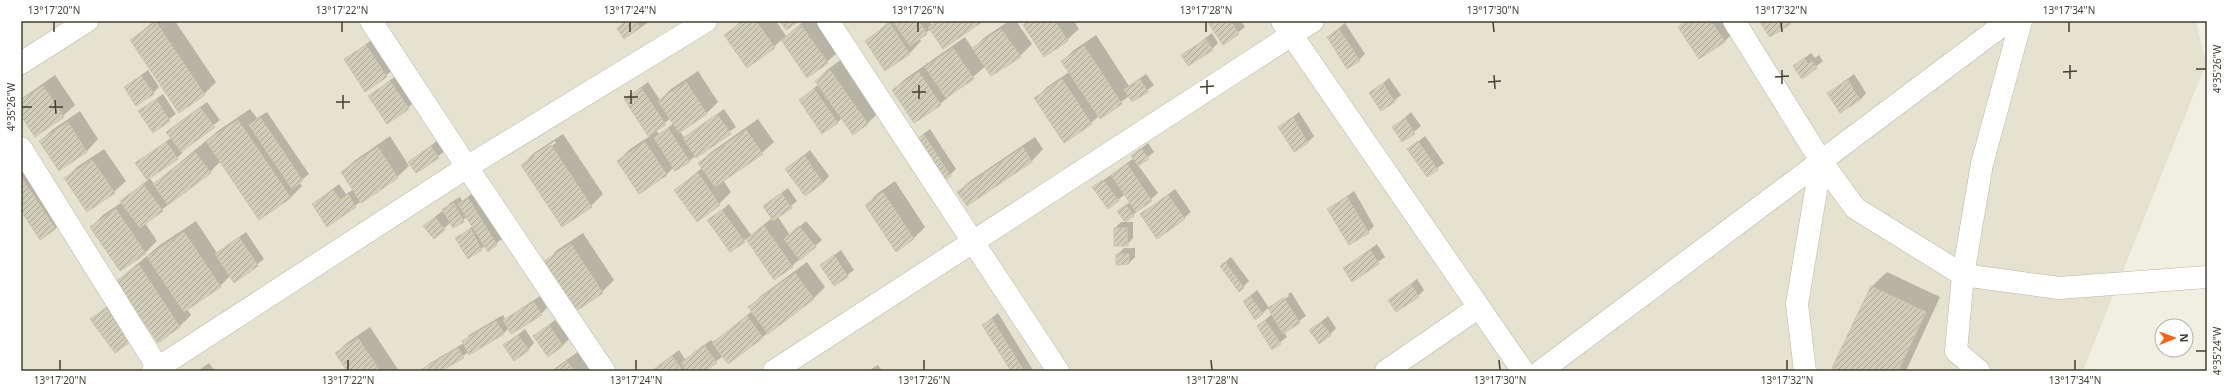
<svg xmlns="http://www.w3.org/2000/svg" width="2228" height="392" font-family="'Noto Sans',sans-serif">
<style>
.residential{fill:#e5e2d0}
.shadow{fill:#0003;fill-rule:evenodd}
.building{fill:url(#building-hatch);stroke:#ccc6ac}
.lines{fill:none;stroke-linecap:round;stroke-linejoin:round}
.street-casing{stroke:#bcb8a5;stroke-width:23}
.street{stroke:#fff;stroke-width:22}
.ticks{fill:none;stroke:#423f33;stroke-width:1.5}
.neatline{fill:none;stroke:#423f33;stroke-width:1.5}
.ticks-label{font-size:10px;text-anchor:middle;fill:#423f33}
</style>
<defs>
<pattern id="building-hatch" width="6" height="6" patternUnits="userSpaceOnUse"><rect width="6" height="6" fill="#d2cdb8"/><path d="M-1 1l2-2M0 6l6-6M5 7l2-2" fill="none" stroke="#aca896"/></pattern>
</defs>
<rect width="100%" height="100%" fill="#f1efe2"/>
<path class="residential" d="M21 21H2196L2206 64 2083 371H21Z"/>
<path class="shadow" d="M154 21H175L216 82 204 94 179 112 131 40Z
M625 21H650L640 28H618Z
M741 21H776L786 36 804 21H818L839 51 827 62 808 76 782 39 774 47 726 35Z
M890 21H929L932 25 936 21H982L944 47 931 29 919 38 921 41 910 53 885 69 866 41Z
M1009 21H1016L1032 44 1020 56 986 66 940 104 893 90 905 79 965 37 973 49 985 37Z
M1028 21H1074L1079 29 1067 40 1024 25Z
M1208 21H1241L1245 27 1223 44Z
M1685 21H1730L1736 30 1724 42 1679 27Z
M1345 23 1365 54 1359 60 1328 37Z
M1212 33 1218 43 1212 49 1182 56Z
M1096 35 1129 86 1146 74 1154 85 1133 101 1129 96 1100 118 1099 116 1091 123 1036 98 1047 87 1069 72 1062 61 1074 50Z
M373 39 393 70 365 91 345 59Z
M1811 53 1815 58 1819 55 1823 61 1802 78 1794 66Z
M842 59 879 112 867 124 842 118 837 123 800 100 819 84 816 81 828 69Z
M148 70 159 87 153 93 125 87Z
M698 71 718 102 706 114 680 131 684 138 724 109 736 127 689 161 674 167 666 175 618 161 630 149 650 136 625 99 648 82 660 100 671 89ZM671 118 674 123 659 134 656 130Z
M1854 74 1866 93 1860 100 1828 93Z
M55 75 75 105 63 116 21 114V99Z
M397 75 414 102 408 108 369 96Z
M1389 78 1401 95 1394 101 1371 93Z
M163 94 176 114 153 131 139 111Z
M207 102 220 120 182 149 183 152 177 158 149 177 154 184 219 130 250 109 257 118 267 112 309 174 299 182 302 186 290 198 221 161 210 172 145 223 157 241 145 253 91 227 103 215 122 202 128 195 148 180 137 164 172 137 168 132 174 126Z
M80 111 98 139 87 151 59 169 40 141 52 130Z
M1299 112 1314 136 1308 142 1280 127Z
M1411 112 1421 126 1403 141 1394 127Z
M758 119 774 142 762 153 723 180 731 192 719 204 697 220 675 190 702 168 699 163 711 152Z
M930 129 956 169 950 175 912 143Z
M563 134 603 194 591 206 562 226 522 165 534 153ZM555 141 556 143 534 157V155Z
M390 136 409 166 397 177 327 225 313 204 339 184 346 194 354 189 342 172 354 161Z
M1425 136 1444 163 1427 176 1408 150Z
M1035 137 1043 149 1032 161 967 204 958 192 970 181Z
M438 140 445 151 417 172 410 162Z
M1148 143 1154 152 1138 165 1158 193 1133 215 1118 211 1130 202 1125 194 1118 200 1094 187 1134 158 1132 156Z
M21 149 67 217 55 229 21 209Z
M104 149 126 181 114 192 65 179 77 167Z
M810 150 829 176 823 183 787 169Z
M895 181 925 227 914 238 896 250 866 205 878 193Z
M788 188 797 201 778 217 790 235 806 221 822 240 792 266 747 238 730 251 709 221 729 204 751 235 772 218 764 206Z
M1175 189 1191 212 1184 218 1142 214Z
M1354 191 1374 226 1368 232 1329 209Z
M474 192 503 238 488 250 485 246 468 257 457 238 473 226 467 217 453 227 451 222 434 238 424 226 442 211 448 217 444 210 450 203 460 197 462 201Z
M196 221 217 253 246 232 264 259 234 282 230 276 220 286 187 309 191 315 180 326 117 281 160 245Z
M1121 222H1133V238L1127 245 1115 228Z
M583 233 614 280 602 292 546 262 557 250Z
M1377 244 1385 257 1352 280 1344 268Z
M1124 248H1135V257L1129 263 1117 255Z
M841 250 854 270 835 285 821 265Z
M1231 257 1249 281 1243 287 1221 266Z
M807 262 825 287 813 299 728 363 723 356 704 371H652L679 350 685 359 711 340 714 343 752 311 750 307 761 296Z
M1887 272 1940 297 1906 371H1840L1834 368 1872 286Z
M1417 279 1424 290 1418 296 1389 300Z
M1257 290 1269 308 1291 292 1306 316 1284 332 1287 337 1273 348 1258 326 1272 314 1268 308 1262 314 1244 301ZM1288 294 1289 296 1275 305V303Z
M540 296 547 308 541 314 509 328 504 333 470 353 469 352 439 371H425L424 369 430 363 464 343 469 335 503 315 505 319Z
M112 302 136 335 92 319Z
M998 313 1033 370 1032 371H1012L983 325Z
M1328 316 1336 328 1330 335 1311 330Z
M555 320 569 339 562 346 534 336Z
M370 327 399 371H348L336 353 348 342Z
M525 329 534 343 528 350 505 345Z
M579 351 594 371H551Z
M209 363 215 371H198Z
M878 365 882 371H868Z"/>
<path class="building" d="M627 21H636L640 28 624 39 617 28Z
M744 21H756L775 48 747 68 724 35Z
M780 21H799L786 30Z
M893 21H919L927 34 910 46Z
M938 21H981L982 22 943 49 928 27Z
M1028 21H1055L1068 41 1044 57 1023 25Z
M1207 21H1231L1239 34 1223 45Z
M1686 21H1711L1725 42 1699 59 1678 27Z
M1759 21H1788L1791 24 1770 37Z
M156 22 205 95 179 113 130 40Z
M890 23 910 54 885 71 865 41Z
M801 25 828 63 807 78 781 40Z
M1001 29 1021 57 991 76 972 48Z
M1339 29 1360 61 1347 69 1327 37Z
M1206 39 1213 50 1188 66 1181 55Z
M366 45 387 77 365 92 344 59Z
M1084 46 1122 104 1100 119 1061 61Z
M953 48 974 79 946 98 925 67Z
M1804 58 1808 64 1812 61 1817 68 1802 79 1793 66Z
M830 70 868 124 853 135 815 81Z
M919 72 941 105 914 123 892 90Z
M141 76 154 94 136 106 124 87Z
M1062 79 1092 124 1064 143 1034 98Z
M1140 79 1148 92 1132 102 1124 90Z
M1848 80 1860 100 1840 113 1827 93Z
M390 81 409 109 387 124 368 96Z
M686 82 707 114 679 133 658 101Z
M1383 83 1395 102 1381 111 1369 93Z
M43 86 64 117 35 137 21 116V100Z
M641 88 666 125 648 136 624 99Z
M814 89 838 123 822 134 799 100Z
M156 99 170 121 153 133 138 111Z
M200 108 215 127 181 152 166 132Z
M717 114 731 134 696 158 683 138Z
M260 117 303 181 292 189 249 125Z
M1293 117 1308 143 1294 152 1278 127Z
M1405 118 1415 134 1402 142 1392 127Z
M238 120 291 198 259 220 206 141Z
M68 122 87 152 59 171 39 141Z
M668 128 690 162 675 171 654 138Z
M746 130 763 154 715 187 698 163Z
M924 135 951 176 938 184 911 143Z
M1418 141 1438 170 1427 177 1407 149Z
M166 142 178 159 147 180 135 163Z
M645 142 667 175 639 194 617 161Z
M551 145 592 207 562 227 521 165Z
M431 146 439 158 416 173 408 162Z
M378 147 398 178 361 203 341 172Z
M1023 147 1032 162 967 206 957 192Z
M1141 148 1149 159 1138 166 1131 156Z
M195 152 211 173 168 205 153 184Z
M804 155 823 183 805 196 785 169Z
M92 160 115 193 87 212 64 178Z
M1127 164 1152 201 1136 212 1111 175Z
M698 173 720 205 697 222 674 190Z
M21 177 56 229 40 240 21 211Z
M1103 180 1119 201 1108 209 1092 187Z
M143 184 163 211 140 228 120 201Z
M333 190 340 200 348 194 356 207 327 227 312 204Z
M883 192 914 239 896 252 865 205Z
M781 193 792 208 773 221 763 206Z
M1168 195 1185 219 1157 239 1140 214Z
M1347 197 1369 233 1349 245 1327 209Z
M468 198 497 245 488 252 458 204Z
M454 203 464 222 453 228 442 209Z
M1126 205 1134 216 1125 222 1117 211Z
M116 209 146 254 120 271 90 227Z
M722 210 745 242 730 252 707 220Z
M435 217 445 230 434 239 423 226Z
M764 226 793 267 774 280 746 239Z
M799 226 816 247 800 260 784 239Z
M1114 228H1127L1128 246H1114Z
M471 229 482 250 468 259 455 238Z
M184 232 221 287 184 312 147 257Z
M239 237 258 266 234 283 215 254Z
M571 244 603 293 576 311 544 261Z
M1370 250 1379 264 1352 282 1343 268Z
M1116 254H1129V264L1116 265Z
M834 255 848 277 834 286 820 265Z
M1225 262 1244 288 1239 292 1220 266Z
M139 265 180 327 158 343 116 281Z
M795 273 814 299 768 334 748 307Z
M1411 284 1419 297 1396 312 1388 300Z
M1871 286 1926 312 1898 371H1838L1832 368Z
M1250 296 1263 314 1255 320 1243 301Z
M1284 298 1300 323 1283 334 1268 308Z
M534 302 542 315 511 334 503 320Z
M106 308 130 342 115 353 90 319Z
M747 316 763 338 728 364 712 343Z
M992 319 1024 371H1011L982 325Z
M1265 320 1281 344 1272 350 1257 326Z
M496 321 504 334 469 355 462 341Z
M1321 322 1331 335 1319 344 1309 330Z
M549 325 563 346 548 357 533 336Z
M518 335 529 350 514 361 503 345Z
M358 338 380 371H347L335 353Z
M704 345 717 363 705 371H687L681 363Z
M458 348 464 358 441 371H424L422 369Z
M672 356 683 371H651Z
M567 361 574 371H554Z"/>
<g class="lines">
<g class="street-casing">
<path id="street" d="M371 21 467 167 604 371
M828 21 1058 371
M1282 21 1523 371
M1734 21 1821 161 1855 208 1963 275 2059 288 2207 277
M21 63 87 21
M21 148 160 371
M153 371 467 167 706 21
M774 371 1313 21
M1386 371 1479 307
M1541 371 2008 21
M1805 371 1797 304 1821 161
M1979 371 1956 351 1963 275 1982 164 2021 21"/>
</g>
<use href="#street" class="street"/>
</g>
<path class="ticks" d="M54 22V32M342 22V32M630 22V32M918 22V32M1206 22V32M1493 22 1494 32M1781 22 1782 32M2069 22V32M2070 65V79M2196 69H2206M1782 70V84M2063 72 2077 71M1494 75 1495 89M1775 77 1789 76M1207 80V94M1488 82 1501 81M919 85V99M1200 87 1214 86M631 90V104M912 92H926M343 95V109M624 97H638M55 100 56 114M336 102H350M22 107H32M49 107H63M2196 351H2206M60 360V370M348 360V370M636 360V370M924 360V370M1211 360 1212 370M1499 360 1500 370M1787 360V370M2075 360V370"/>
<rect width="2228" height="392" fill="none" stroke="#ffffff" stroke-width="44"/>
<g transform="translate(2174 338) rotate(89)"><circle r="19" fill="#ffffff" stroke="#b3b2ad"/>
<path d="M0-3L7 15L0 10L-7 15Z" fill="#f56415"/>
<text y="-6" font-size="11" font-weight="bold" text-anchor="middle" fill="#423f33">N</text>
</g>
<rect x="22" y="22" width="2184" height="348" class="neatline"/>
<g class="ticks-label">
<text x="54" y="14">13°17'20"N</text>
<text x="342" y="14">13°17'22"N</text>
<text x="630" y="14">13°17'24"N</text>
<text x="918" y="14">13°17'26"N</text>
<text x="1206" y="14">13°17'28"N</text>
<text x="1493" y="14">13°17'30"N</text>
<text x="1781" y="14">13°17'32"N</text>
<text x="2069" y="14">13°17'34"N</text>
<text transform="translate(2217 69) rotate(-90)" y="4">4°35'26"W</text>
<text transform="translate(11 107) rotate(-90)" y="4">4°35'26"W</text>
<text transform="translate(2217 351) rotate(-90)" y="4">4°35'24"W</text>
<text x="60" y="384">13°17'20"N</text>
<text x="348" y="384">13°17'22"N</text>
<text x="636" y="384">13°17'24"N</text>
<text x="924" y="384">13°17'26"N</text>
<text x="1212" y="384">13°17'28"N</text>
<text x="1500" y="384">13°17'30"N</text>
<text x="1787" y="384">13°17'32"N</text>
<text x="2075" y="384">13°17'34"N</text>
</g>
</svg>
